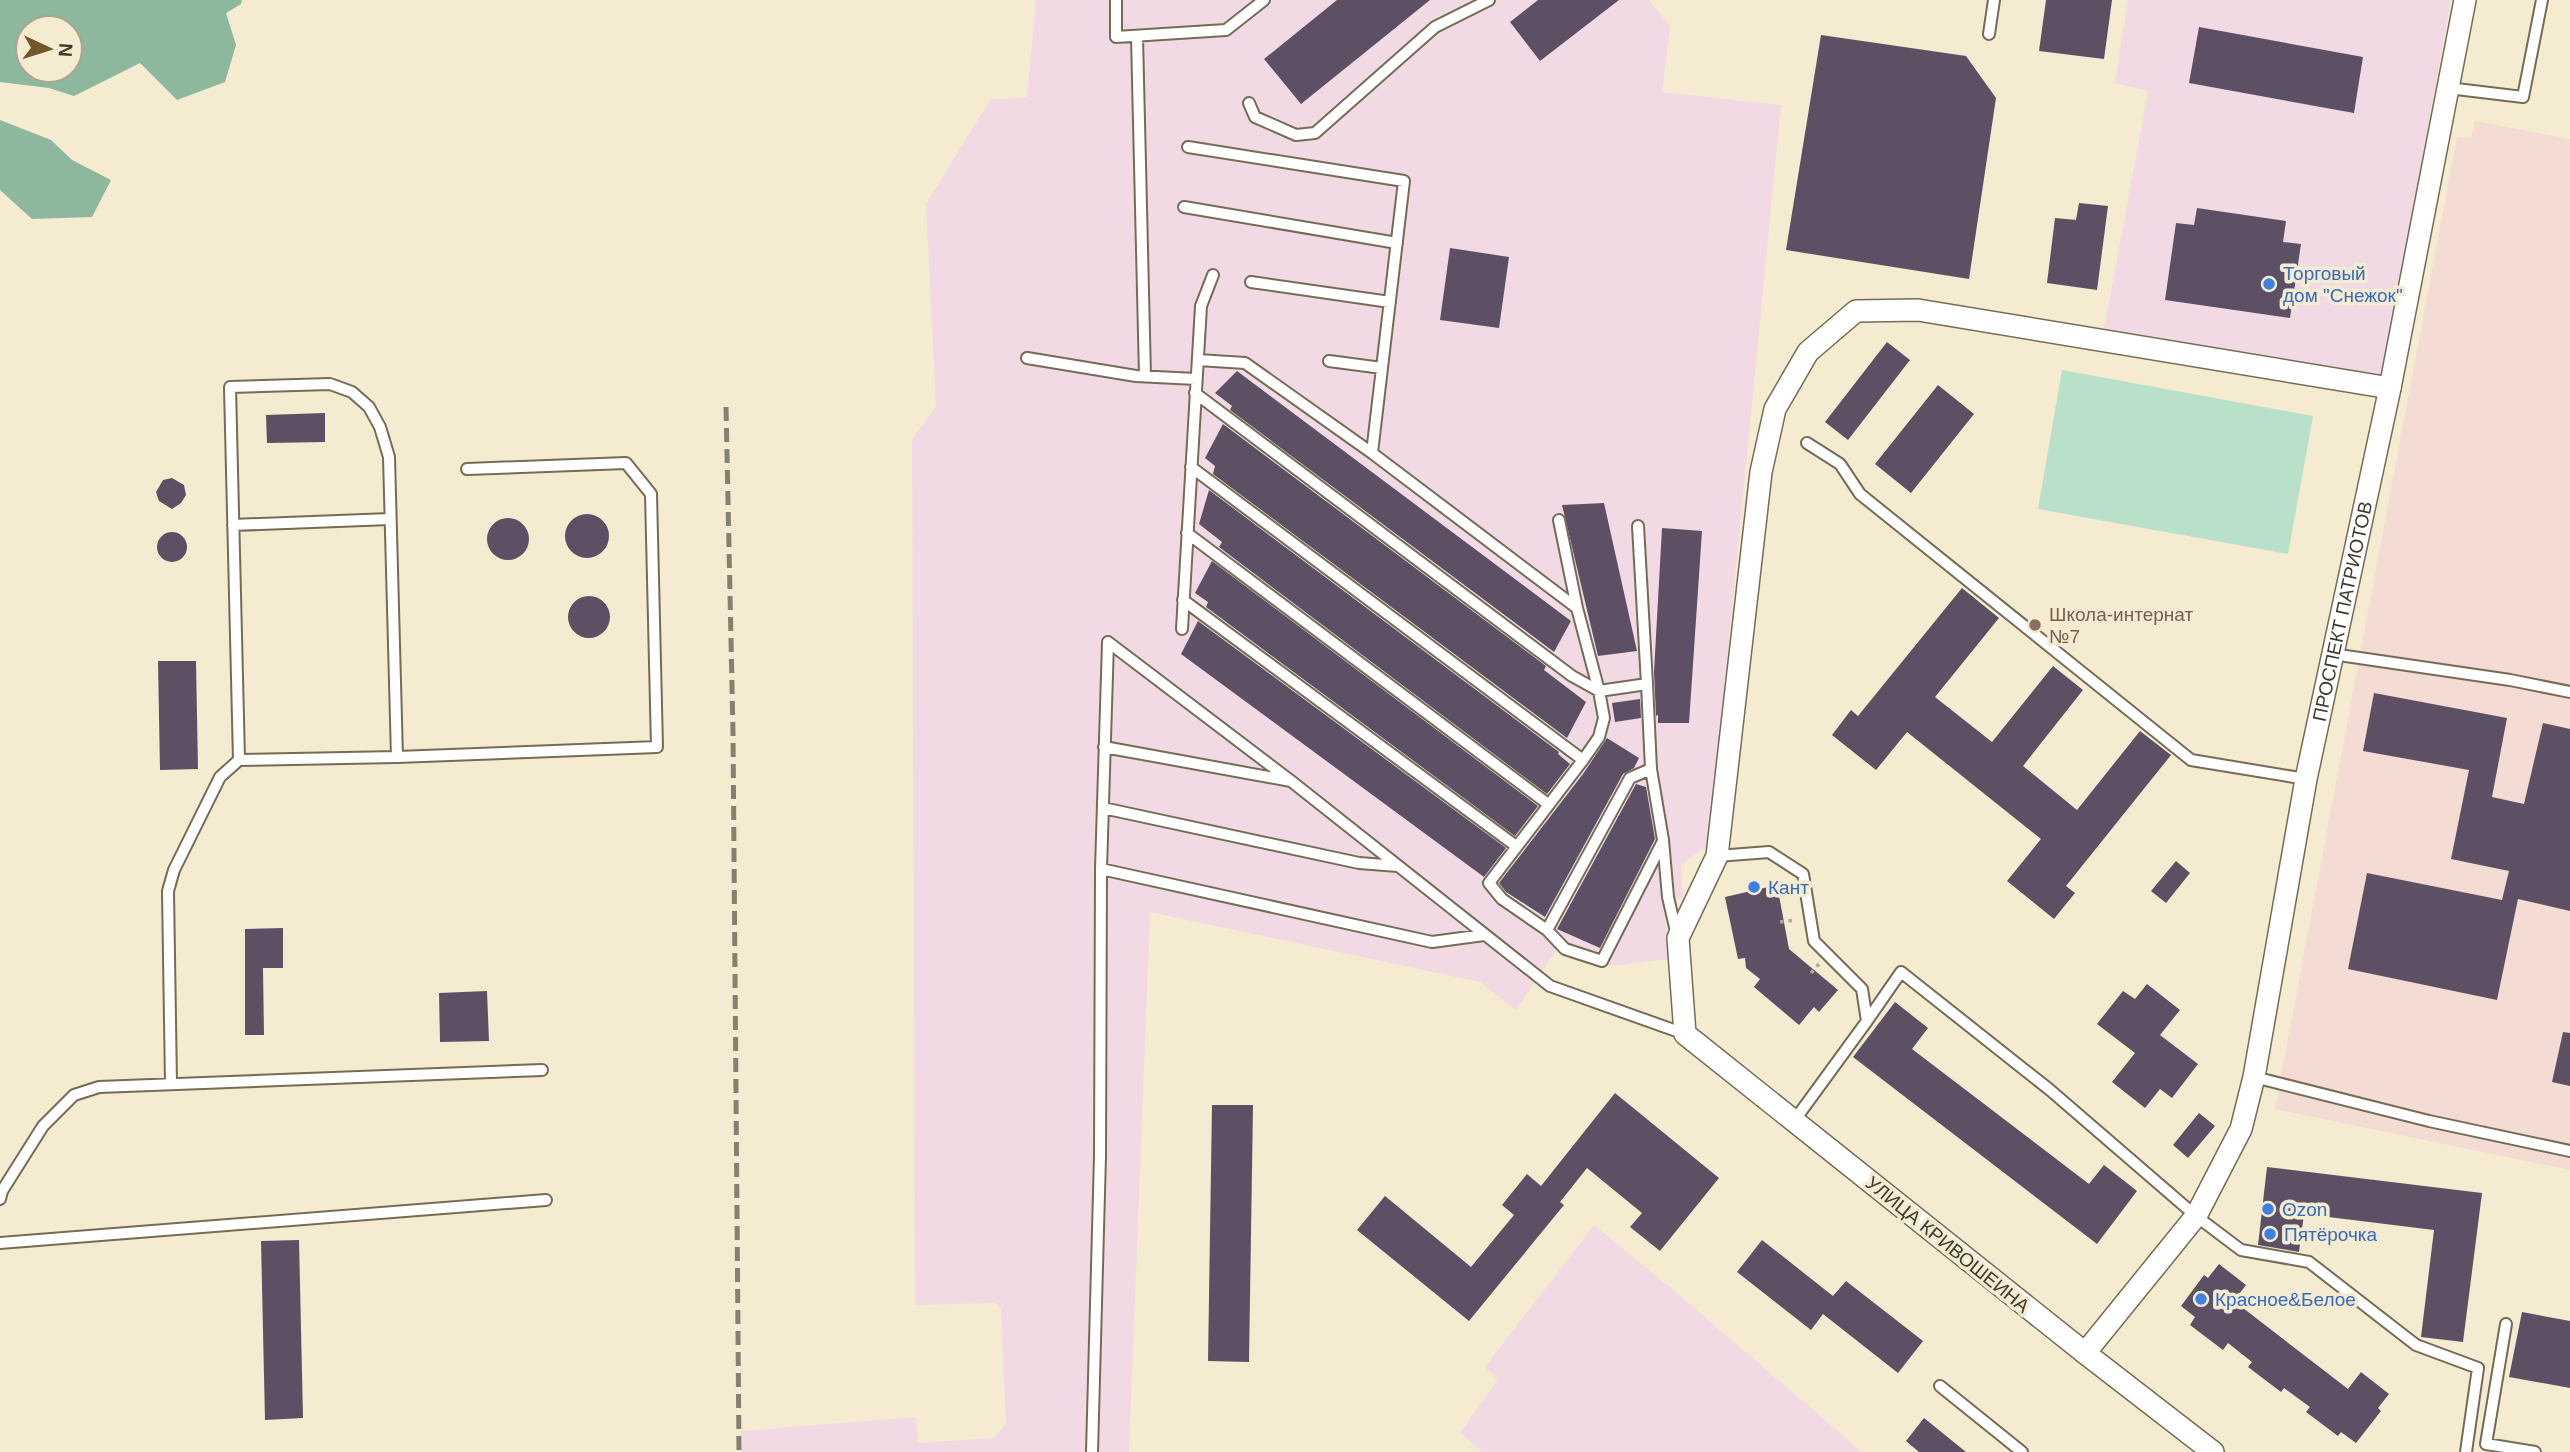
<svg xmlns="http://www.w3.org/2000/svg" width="2570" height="1452" font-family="Arial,sans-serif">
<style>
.commercial{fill:#f4dbd3}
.industrial{fill:#f2dae4}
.green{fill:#b9e0c8}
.forest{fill:#8db89e;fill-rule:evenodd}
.building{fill:#5d5064}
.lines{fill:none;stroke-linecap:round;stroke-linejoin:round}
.lane-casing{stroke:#756c56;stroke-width:14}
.street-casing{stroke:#756c56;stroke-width:24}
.path{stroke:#b2ab97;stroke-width:3.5;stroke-dasharray:3.5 5;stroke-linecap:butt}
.lane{stroke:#fff;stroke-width:10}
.street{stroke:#fff;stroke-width:21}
.rail{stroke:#868070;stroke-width:5;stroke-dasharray:14 7;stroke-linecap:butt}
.shop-dot{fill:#3f7fe0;stroke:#f4ebd1;stroke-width:2.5}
.education-dot{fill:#8d6e63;stroke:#f4ebd1;stroke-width:2.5}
.labels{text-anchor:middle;stroke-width:7;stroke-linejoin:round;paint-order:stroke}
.shop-label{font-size:19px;fill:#366cbe;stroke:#f4ebd1;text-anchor:start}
.street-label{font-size:19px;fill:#3e3a30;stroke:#f4ebd1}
.education-label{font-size:19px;fill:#785e54;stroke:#f4ebd1;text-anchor:start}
</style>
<rect width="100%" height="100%" fill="#f4ebd1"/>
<path class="commercial" d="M2475 121 2570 139V1170L2275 1109 2457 137 2471 138Z"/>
<path class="industrial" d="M1036 0H1649L1670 26 1662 92 1781 105 1709 845 1681 865 1683 898 1663 900 1670 959 1609 966 1556 950 1516 1010 1480 982 1150 912 1129 1452H741V1431L916 1417 918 1443 993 1438 1006 1424 1001 1308 995 1303 915 1305 912 439 936 407 926 204 990 100 1027 97Z
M2128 0H2451L2382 376 2104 330 2148 91 2115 83Z
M1594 1225 1671 1288 1862 1452H1483L1460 1433 1498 1380 1485 1367Z"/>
<path class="green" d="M2062 370 2313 416 2288 554 2038 509Z"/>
<path class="forest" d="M0 0H242L241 4 226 13 236 45 225 82 177 100 140 63 74 96 49 88 0 82ZM70 28V70H28V28Z
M0 120 51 140 72 160 111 180 92 217 32 219 0 190Z"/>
<path class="building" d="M1337 0H1430L1301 104 1264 59Z
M1538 0H1619L1540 61 1510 22Z
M2046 0H2112L2104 59 2039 51Z
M2199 27 2363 57 2354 113 2189 83Z
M1821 35 1966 56 1996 98 1969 279 1786 250Z
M2079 203 2108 206 2097 290 2047 283 2055 218 2076 220Z
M2197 208 2286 221 2283 242 2301 244 2290 318 2165 300 2176 223 2194 225Z
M1450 248 1509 257 1499 328 1440 320Z
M1887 342 1910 360 1848 440 1825 422Z
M1237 371 1571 621 1554 652 1230 410 1232 406 1215 393Z
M1938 385 1974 414 1911 493 1875 464Z
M325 413V442L267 443 266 415Z
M1223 424 1546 666 1544 670 1586 702 1567 738 1213 474 1215 466 1205 458Z
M172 478 184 485 186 495 181 503 172 509 159 501 156 492 163 480Z
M1209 490 1559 752 1558 754 1570 764 1547 794 1219 547 1222 542 1199 524Z
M1604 503 1637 651 1598 656 1562 505Z
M565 536a22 22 0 1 1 44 0a22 22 0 1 1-44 0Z
M487 539a21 21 0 1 1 42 0a21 21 0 1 1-42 0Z
M1662 528 1702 531 1689 723H1658V715L1656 716 1654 672Z
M157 547a15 15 0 1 1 30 0a15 15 0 1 1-30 0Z
M1212 561 1538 806 1515 836 1206 607 1208 602 1195 593Z
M1962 588 1999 618 1935 697 1992 742 2053 666 2083 690 2023 766 2077 810 2140 731 2171 755 2066 886 2075 893 2054 919 2007 881 2041 839 1907 732 1876 770 1832 735 1851 710 1858 716Z
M568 617a21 21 0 1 1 42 0a21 21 0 1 1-42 0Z
M1198 621 1506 848 1484 877 1181 654Z
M158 661H196L198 769 160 770Z
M2374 693 2507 718 2492 797 2524 804 2543 723 2570 729V911L2518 899 2497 1000 2348 969 2367 873 2502 900 2509 871 2451 859 2469 770 2363 751Z
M1640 699 1641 718 1615 722 1612 703Z
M1607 738 1639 758 1634 768 1623 774 1545 917 1506 892 1499 883 1583 774Z
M1636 784 1646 787 1655 839 1600 948 1557 929Z
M2176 861 2190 873 2166 903 2151 891Z
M1777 885 1789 949 1838 990 1819 1012 1814 1007 1799 1025 1754 987 1760 979 1746 968 1745 958 1738 959 1725 897Z
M283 928V968H263L264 1035H245V929Z
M2147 984 2180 1010 2160 1035 2198 1064 2172 1098 2160 1089 2145 1108 2112 1082 2135 1053 2097 1024 2123 991 2135 999Z
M487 991 489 1041 440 1042 439 993Z
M1895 1002 1928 1028 1912 1049 2089 1184 2104 1165 2137 1191 2097 1244 1853 1057Z
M2563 1032 2570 1033V1086L2552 1082Z
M1615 1093 1719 1178 1660 1251 1630 1227 1642 1213 1587 1168 1560 1202 1564 1205 1469 1321 1357 1230 1385 1196 1471 1267 1514 1215 1502 1205 1527 1174 1541 1186Z
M1212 1105H1253L1249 1362 1208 1361Z
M2199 1113 2215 1126 2188 1158 2173 1145Z
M2267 1167 2482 1193 2463 1342 2421 1337 2434 1230 2304 1214 2299 1252 2258 1245Z
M299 1240 303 1418 265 1420 261 1241Z
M1762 1240 1833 1296 1846 1281 1923 1341 1898 1373 1823 1314 1811 1330 1737 1272Z
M2219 1264 2246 1285 2234 1301 2348 1389 2361 1372 2389 1394 2378 1408 2381 1411 2356 1443 2341 1432 2338 1436 2306 1412 2310 1407 2284 1388 2281 1392 2248 1367 2252 1362 2228 1343 2223 1350 2190 1325 2195 1317 2181 1306 2204 1275 2208 1278Z
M2522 1312 2570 1321V1388L2509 1377Z
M1924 1418 1966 1452H1919L1906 1441Z"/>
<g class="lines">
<g class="lane-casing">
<path id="lane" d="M1116 0V37L1226 30 1264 0
M1989 34 1994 0
M1137 37 1145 376
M2448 88 2523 97 2542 0
M1249 103 1255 117 1296 135 1315 133 1435 27 1489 0
M1188 147 1404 181 1372 453
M1184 207 1397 243
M1251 282 1390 302
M1027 358 1136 376 1196 379
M1198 360 1245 363 1372 453 1577 608
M1329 361 1382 368
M1195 393 1572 676 1599 691 1647 684 1651 769 1663 840 1668 897 1677 936
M1807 443 1840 464 1860 494 2191 760 2306 779
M1191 467 1583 760
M1559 520 1577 608 1599 691 1604 718 1599 737 1583 760 1489 883 1502 899 1547 930 1565 949 1602 961 1663 841
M233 525 390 519
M1638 526 1647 684
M1187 533 1548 804
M1183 600 1516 846
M1182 629 1201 306 1213 275
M2332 654 2510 680 2570 692
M1104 747 1291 781 1108 642
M239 760 230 387 330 384 352 392 369 407 380 427 389 457 397 757
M1291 781 1550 986 1685 1034
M1103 808 1359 863 1398 866
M1717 856 1769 852 1803 874 1814 941 1862 989 1867 1021 1794 1121
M1101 869 1432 942 1484 935
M1547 930 1630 778 1651 769
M1867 1021 1901 972 2050 1090 2196 1216 2241 1250 2309 1262 2416 1345 2478 1368 2466 1452
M2254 1077 2429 1121 2570 1151
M171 1084 168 891 174 870 220 777 239 760 397 757 657 747 651 494 626 463 467 469
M0 1199 2 1191 43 1126 74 1095 99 1087 542 1070
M0 1243 546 1200
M2506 1324 2486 1444 2535 1452
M1940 1386 2022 1452
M1092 1452 1100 1156 1101 869 1108 642"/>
</g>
<g class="street-casing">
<g id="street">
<path id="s1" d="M2085 1353 2196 1216 2241 1129 2254 1077 2306 779 2390 388 2465 0"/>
<path d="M2213 1452 2085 1353 1685 1034 1678 938 1717 856 1761 472 1775 409 1808 352 1856 311 1918 310 2390 388"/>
</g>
</g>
<path class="path" d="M1780 922 1795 920
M1811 973 1819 964"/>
<use href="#lane" class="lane"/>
<use href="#street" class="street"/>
<path class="rail" d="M726 407 733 733 739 1452"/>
</g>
<g class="shop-dot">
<circle cx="2269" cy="284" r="7"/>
<circle cx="1754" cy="887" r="7"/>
<circle cx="2268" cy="1209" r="7"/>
<circle cx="2270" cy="1234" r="7"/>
<circle cx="2201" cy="1299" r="7"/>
</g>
<circle class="education-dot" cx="2035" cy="625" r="7"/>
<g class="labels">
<g class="shop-label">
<text x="2283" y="280">Торговый<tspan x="2283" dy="22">дом "Снежок"</tspan></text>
<text x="1768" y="894">Кант</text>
<text x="2282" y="1216">Ozon</text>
<text x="2284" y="1241">Пятёрочка</text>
<text x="2215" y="1306">Красное&amp;Белое</text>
</g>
<g class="street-label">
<text dy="7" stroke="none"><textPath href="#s1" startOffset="802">ПРОСПЕКТ ПАТРИОТОВ</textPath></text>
<text transform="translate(1948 1244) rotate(39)" y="7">УЛИЦА КРИВОШЕИНА</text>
</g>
<g class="education-label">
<text x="2049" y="621">Школа-интернат<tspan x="2049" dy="22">№7</tspan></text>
</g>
</g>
<g transform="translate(49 49) rotate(94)"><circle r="33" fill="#f4ebd1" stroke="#aba491" stroke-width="2"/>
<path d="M0-5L12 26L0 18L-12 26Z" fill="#73562a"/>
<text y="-10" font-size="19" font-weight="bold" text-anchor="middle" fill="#3e3a30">N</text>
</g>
</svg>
